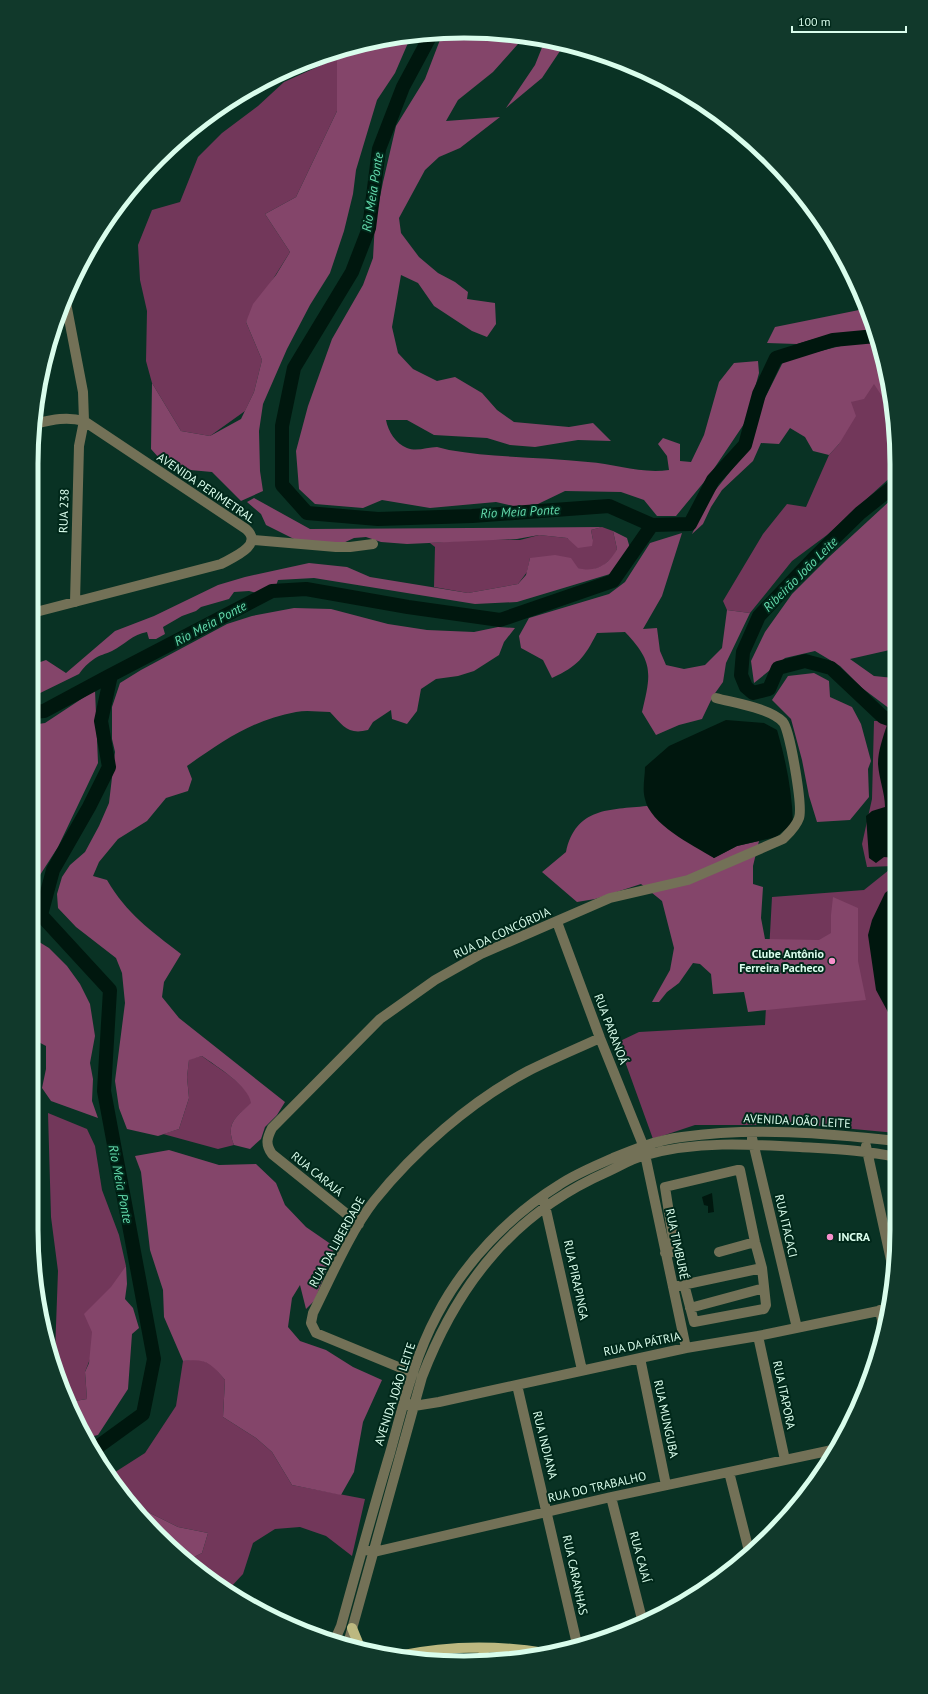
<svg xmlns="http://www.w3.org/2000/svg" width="928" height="1694" font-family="'PT Sans',sans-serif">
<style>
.green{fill:#72375a}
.forest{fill:#84456a}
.water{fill:#00170e}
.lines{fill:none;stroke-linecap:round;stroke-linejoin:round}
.river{stroke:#00170e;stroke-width:14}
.minor{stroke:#737157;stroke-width:10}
.major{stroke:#bcb880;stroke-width:10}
.poi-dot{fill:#f890cc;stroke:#00281a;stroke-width:1.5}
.labels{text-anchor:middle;stroke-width:4;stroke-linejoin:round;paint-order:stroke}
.street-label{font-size:12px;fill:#d9fdec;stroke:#00281a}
.poi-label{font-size:12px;font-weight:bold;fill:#d9fdec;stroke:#00281a;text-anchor:end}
.water-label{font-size:13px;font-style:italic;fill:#63daac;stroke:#00281a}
.rim{fill:none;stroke:#d9fdec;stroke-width:5}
</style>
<rect width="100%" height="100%" fill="#093224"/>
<path class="green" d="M337 58V111L296 197 265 214 290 252 246 322 262 360 254 392 245 411 210 436 181 431 152 383 146 361 147 311 140 280 138 245 152 210 180 202 198 157 222 133 258 106 284 82Z
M875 378 883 397 893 413 894 474 827 535 792 561 750 613 727 610 723 601 763 534 787 504 806 507 829 455 839 444 851 402Z
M602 527 613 531 617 549 614 556 603 566 589 571 530 558 527 572 518 584 468 593 434 587 435 547 430 543 484 539 520 540 539 535 567 538 573 542 593 540 591 530Z
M874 721H894L896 1133 811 1125H695L653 1139 618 1042 639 1032 765 1025 772 897 864 890 894 866 867 867 862 844 872 799Z
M202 1056C216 1067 249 1085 252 1103 236 1117 225 1123 234 1145L218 1149 163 1134 179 1129 189 1098 187 1077 189 1059Z
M48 1113 87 1129 95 1146 102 1190 119 1235 126 1266 85 1372 87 1399 69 1402 51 1359 55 1353 58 1271 51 1217Z
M197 1359 212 1364 225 1380 223 1417 256 1438 272 1452 292 1485 365 1499 352 1556 326 1536 300 1527 275 1529 253 1543 243 1574 229 1589 186 1561 202 1553 208 1533 178 1527 128 1502 109 1476 145 1453 176 1406 183 1361Z"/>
<path class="forest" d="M443 32 525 36 493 72 458 100 446 121 500 117 460 148 439 157 425 170 399 218 401 233 419 257 438 273 455 282 468 292 467 299 495 303 496 324 487 337 472 331 434 306 418 283 401 275 392 327 398 353 413 369 437 381 455 377 482 393 497 410 514 422 569 427 593 423 611 441 578 440 535 447 510 445 487 438 434 435 407 420H386C388 431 396 444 407 448 417 452 427 447 437 447 441 448 445 449 449 450 495 458 541 457 588 462 615 464 641 474 669 470L667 456 658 444 663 438 680 444V461L691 462 704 435 719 382 734 363 758 361 759 373 746 421 709 476 676 516H657L644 500 621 492 565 491 538 504 518 507 496 502 430 508 382 500 363 508 315 504 299 489 296 451 308 406 332 339 363 285 373 258 375 222 383 182 396 126 425 79Z
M411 36 395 73 377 100 356 170 353 194 344 231 330 273 310 305 287 349 263 404 259 431 260 471 263 491 241 501 212 472 168 468 151 449 152 383 181 431 210 436 241 419 254 392 262 360 246 322 253 304 276 275 290 252 265 214 296 197 337 111V58L341 50 352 46Z
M545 40 564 45 542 78 506 108 535 65Z
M865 306 875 329 821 337 797 344 767 343 775 327 859 310Z
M877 337 893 413 874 384 864 399 851 402 856 416 839 444 829 455 813 451 805 437 790 428 779 444 761 443 753 461 722 490 711 507 703 524 692 534 709 498 746 452 758 412 784 360Z
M894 497V649L850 659 874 676 894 678V712L862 688 840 666 815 651 785 658 754 683 751 661 765 632 792 594 829 557Z
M254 498 310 529 602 527 591 530 593 540 592 546 578 548 567 538 539 535 517 539 407 544 381 542 366 537 354 538 341 544 302 543 266 525 261 514 247 502Z
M613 531 627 538 632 555 610 574 517 602 475 604 314 578 278 580 276 586 264 595 249 591 234 592 229 599 201 607 196 611 182 616 163 627 165 634 156 639H149L147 632C133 634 124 645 112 651 106 654 99 655 94 659 88 663 83 668 79 674L32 697V665L46 660 66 673 115 631 154 616 218 585 245 577 309 563 347 567 370 577 468 593 518 584 526 575 530 558 555 555 571 558 578 568C595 573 609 565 617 549Z
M682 533 662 596 643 629 657 628 660 651 666 665 684 669 705 665 722 648 727 610 750 613 726 663 723 682 713 696 702 719 679 725 656 735 642 712C651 674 654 662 625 632L597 633C584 658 578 666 552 678L543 660 521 648 519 636 529 618 609 594 625 582 650 543Z
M294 608 331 609 388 624 427 630 474 632 498 627 515 628 504 642 499 655 474 671 458 676 436 679 421 689 417 711 407 724 392 719 391 710 373 722 368 730C348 735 343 726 330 712 319 712 307 710 296 712 252 720 223 741 187 766L192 779 188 791 166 798 147 821 118 839 99 862 93 876 107 880C127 914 150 930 181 954L164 982 162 997 179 1018 285 1102 277 1115 265 1127 261 1139 250 1149 234 1145C225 1123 236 1117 251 1103 249 1086 216 1066 202 1056L189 1060 187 1077 189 1098 179 1129 158 1136 127 1129 119 1108 115 1081 125 1003 122 973 116 958 76 927 58 908 57 894 62 877 70 865 85 852 99 826 109 803 115 752 112 739V707L120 683 141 670 227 624 252 616Z
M814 673 829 681 830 697 852 707 861 724 871 761 868 769 869 797 850 820 817 822 809 796 802 760 791 719 772 700 788 676Z
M95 690 98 763 58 847 31 889 32 725 45 723Z
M647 806 714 858 737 846 759 841 753 866V884L763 887 761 918 765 939 819 940 831 933V915L833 897 858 908V961L866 1000 748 1012 744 992 713 994 711 974 700 964 693 963 679 983 667 992 659 1002H652L670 970 674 948 662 901 641 884 595 899 577 902 542 872 566 852C576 807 609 810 647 806Z
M31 937 49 948 67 966 80 984 90 1004 95 1036 90 1063 93 1079 92 1101 98 1118 51 1101 42 1088 46 1069V1046L31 1038Z
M169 1150 219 1165 256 1164 276 1183 285 1205 306 1227 335 1247 315 1300 306 1309 300 1285 292 1298 288 1327 300 1341 326 1350 353 1367 382 1380 363 1422 354 1472 341 1495 292 1485 272 1452 256 1438 223 1417 225 1380C211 1363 206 1358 183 1361L164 1317 163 1290 150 1250 141 1172 135 1156Z
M126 1266 127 1284 125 1299 133 1308 139 1328 132 1334 128 1389 98 1435 85 1438 69 1402 87 1399 85 1372 89 1363 92 1332 84 1314 111 1287Z
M128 1502 178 1527 208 1533 202 1553 186 1561 178 1555Z
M195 1568 229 1589 227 1592 224 1590Z"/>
<path class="water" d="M726 720 764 723 777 730C786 761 792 791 793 823L776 837 737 846 714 858C692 845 650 824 645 799 642 789 645 777 645 767L669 746Z
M887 725 891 728 892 755 894 767 895 824 890 831 895 835V858L884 857 876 863 869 858 866 816 872 811 885 807C885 793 879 779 878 764 878 751 883 737 887 725Z
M895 885V1025L876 990 868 935 872 920 885 893Z
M712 1193 714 1212 708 1213V1206L704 1205 702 1197Z"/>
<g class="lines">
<path class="river" d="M432 33 403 87 379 149 369 228 352 272 294 368 282 426V485L307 513 378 519 472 516 609 506 652 525 690 524 713 480 745 445 759 394 776 358 833 340 876 336
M894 486 860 513 813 559 759 616 743 652 741 675 746 687 753 693 769 689 778 668 805 661 831 668 883 717 894 721
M32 712 44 711 111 675
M92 1451 143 1414 154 1359 104 1091 110 990 41 915 53 870 89 807 109 767 101 721 111 675 272 591 306 589 408 607 500 620 613 581 652 525"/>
<path class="minor" d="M34 424C51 420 66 416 84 421L79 446 75 602
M32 528H34
M253 540 336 547H350L373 544
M32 613 221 564C234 557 264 545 246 529L84 421 83 392 66 303
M557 922 600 1038 643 1145 686 1348
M752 1138 797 1328
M866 1146 894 1274
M544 1201 582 1370
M359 1224 272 1154C265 1144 267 1138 272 1128L380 1019 435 980 481 954 610 898 688 880 783 839C789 833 796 827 799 818 803 807 790 730 783 722 770 708 734 703 716 698
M719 1252 755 1242
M665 1253 673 1252 674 1245 665 1187 737 1170H740L755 1242 762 1268 673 1287
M684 1284 694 1322 764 1309 766 1305 762 1268
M690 1308 764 1288
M880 1310 884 1330
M758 1336 785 1460
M640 1358 666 1485
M413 1373 316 1333 311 1323 313 1313C331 1277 350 1232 374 1201 414 1151 471 1101 528 1071 552 1059 576 1049 600 1038
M517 1385 577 1644
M408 1404 414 1406 439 1402 686 1348 758 1336 888 1309
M729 1472 750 1555
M611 1497 643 1623
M369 1551 374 1552 611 1497 837 1449
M334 1642 341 1626C357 1568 373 1510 390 1453 403 1406 414 1358 437 1315 464 1263 509 1216 559 1185 575 1174 595 1166 613 1158 635 1149 657 1140 682 1137 753 1127 825 1133 896 1141
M347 1647 422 1377C458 1283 514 1213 607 1172 620 1166 633 1158 646 1155 695 1141 749 1144 800 1147 832 1149 864 1150 896 1157
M573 1649 577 1644 610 1637"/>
<path class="major" d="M352 1628 361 1650
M398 1656C445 1646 497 1645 545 1653
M483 1662 484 1648"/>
</g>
<g class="poi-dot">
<circle cx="832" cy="961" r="4"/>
<circle cx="830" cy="1237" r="4"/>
</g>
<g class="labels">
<g class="street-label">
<text transform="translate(206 488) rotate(34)" y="4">AVENIDA PERIMETRAL</text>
<text transform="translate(64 511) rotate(-88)" y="4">RUA 238</text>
<text transform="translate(502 933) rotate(-25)" y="4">RUA DA CONCÓRDIA</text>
<text transform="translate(611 1029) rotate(69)" y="4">RUA PARANOÁ</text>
<text transform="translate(797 1121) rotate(3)" y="4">AVENIDA JOÃO LEITE</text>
<text transform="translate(317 1174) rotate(39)" y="4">RUA CARAJÁ</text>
<text transform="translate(786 1226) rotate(77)" y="4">RUA ITACACI</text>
<text transform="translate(337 1242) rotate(-61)" y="4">RUA DA LIBERDADE</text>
<text transform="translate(677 1244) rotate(78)" y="4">RUA TIMBURÉ</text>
<text transform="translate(576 1280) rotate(78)" y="4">RUA PIRAPINGA</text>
<text transform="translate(642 1344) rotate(-12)" y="4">RUA DA PÁTRIA</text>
<text transform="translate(395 1394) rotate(-72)" y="4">AVENIDA JOÃO LEITE</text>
<text transform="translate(784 1395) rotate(78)" y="4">RUA ITAPORA</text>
<text transform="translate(666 1419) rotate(78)" y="4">RUA MUNGUBA</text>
<text transform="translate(545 1445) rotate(76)" y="4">RUA INDIANA</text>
<text transform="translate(597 1487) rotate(-13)" y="4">RUA DO TRABALHO</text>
<text transform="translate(640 1557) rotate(75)" y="4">RUA CAJAÍ</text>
<text transform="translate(575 1575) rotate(78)" y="4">RUA CARANHAS</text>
</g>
<g class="poi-label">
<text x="824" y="958">Clube Antônio<tspan x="824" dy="14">Ferreira Pacheco</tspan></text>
<text x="838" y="1241" text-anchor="start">INCRA</text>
</g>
<g class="water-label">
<text transform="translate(372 192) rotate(-81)" y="5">Rio Meia Ponte</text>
<text transform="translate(520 511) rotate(-3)" y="5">Rio Meia Ponte</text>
<text transform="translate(800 574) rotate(-45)" y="5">Ribeirão João Leite</text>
<text transform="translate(210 623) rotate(-28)" y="5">Rio Meia Ponte</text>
<text transform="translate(121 1184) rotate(79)" y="5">Rio Meia Ponte</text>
</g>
</g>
<path d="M0 0H928V1694H0ZM464 38H464A426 426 0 0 1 890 464V1230A426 426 0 0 1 464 1656H464A426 426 0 0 1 38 1230V464A426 426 0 0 1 464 38Z" fill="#11392b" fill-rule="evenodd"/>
<path class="rim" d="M464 38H464A426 426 0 0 1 890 464V1230A426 426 0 0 1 464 1656H464A426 426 0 0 1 38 1230V464A426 426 0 0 1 464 38Z"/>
<path d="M792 26v6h114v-6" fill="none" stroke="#d9fdec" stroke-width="2"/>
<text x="798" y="26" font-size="12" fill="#d9fdec" stroke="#00281a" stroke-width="3" paint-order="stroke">100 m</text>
</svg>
